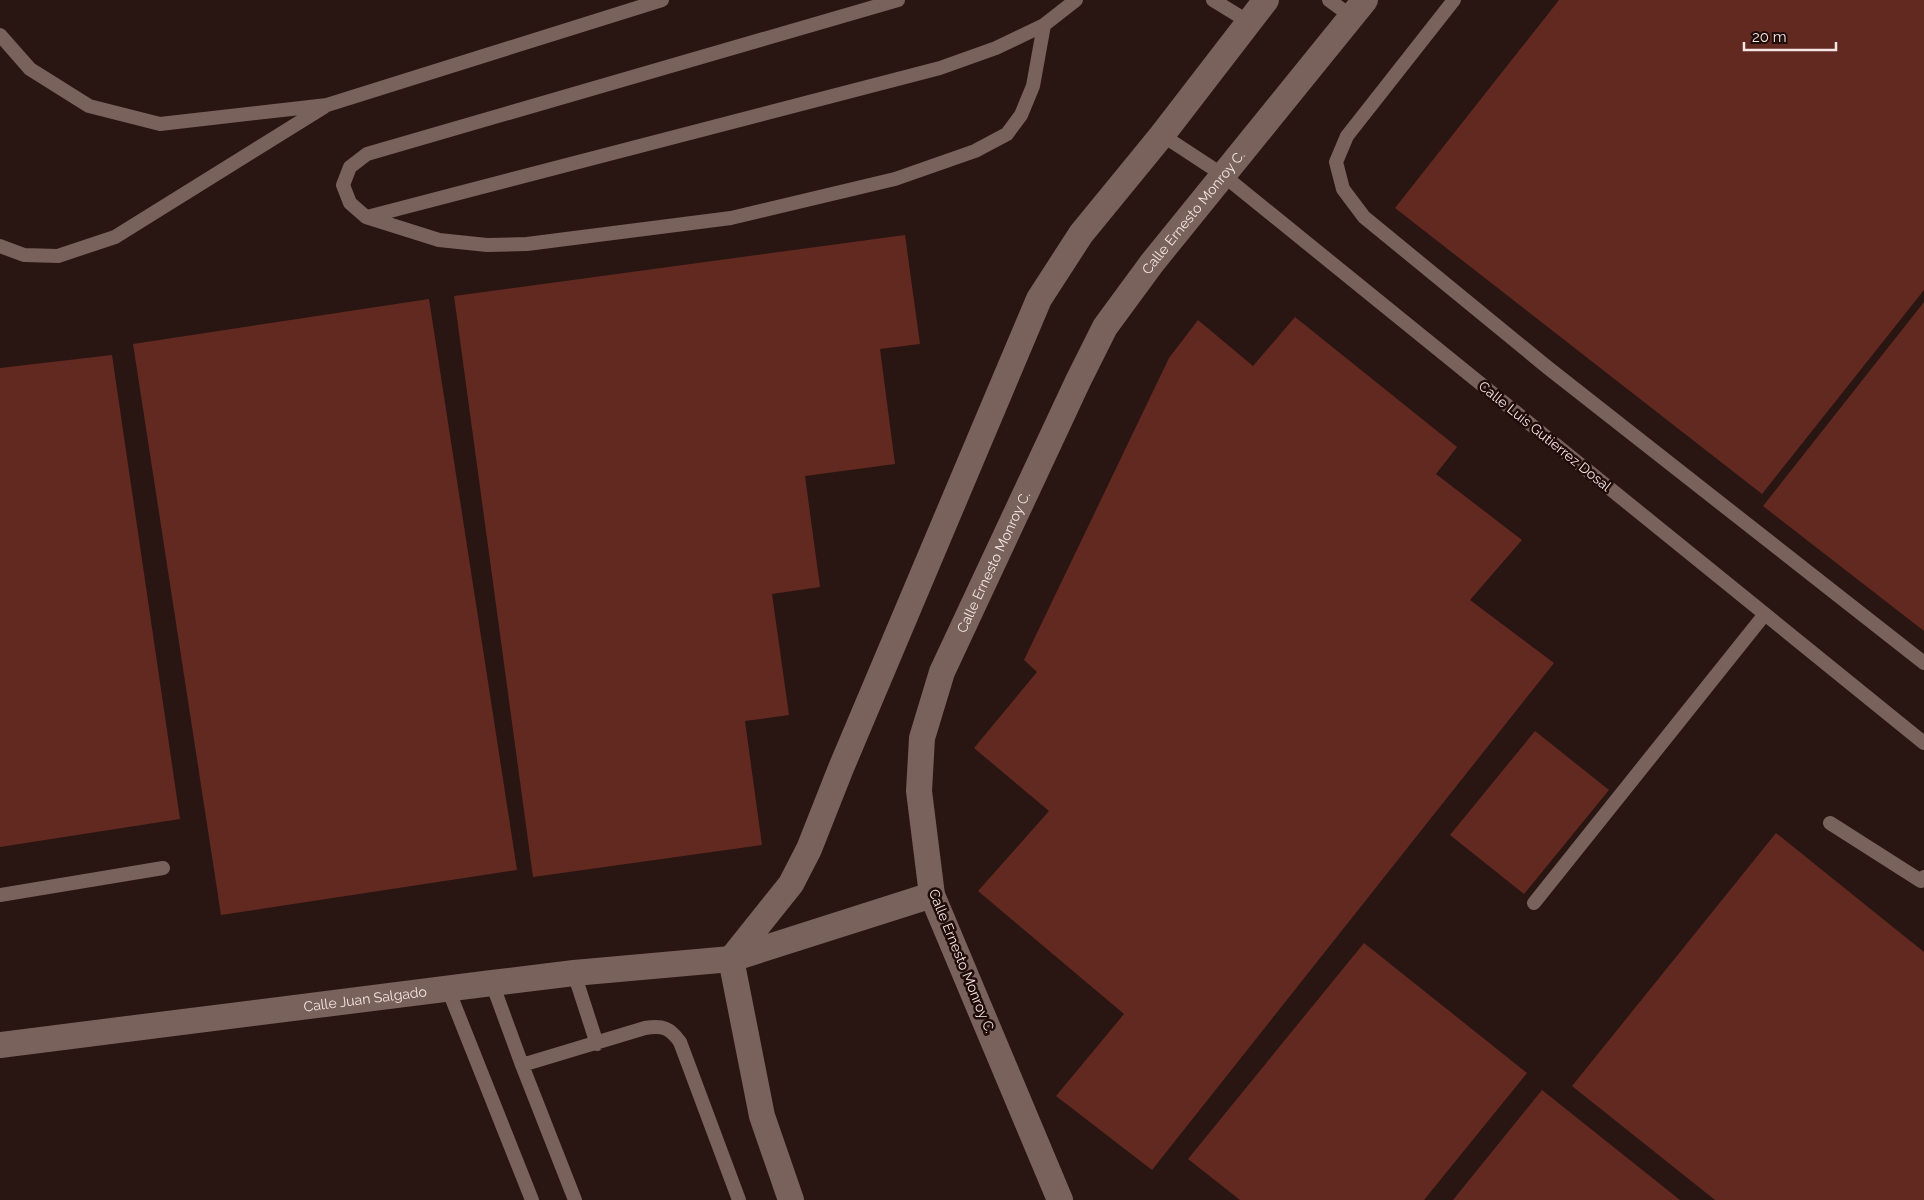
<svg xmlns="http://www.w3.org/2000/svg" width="1924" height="1200" font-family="Raleway,sans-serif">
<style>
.building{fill:#622920}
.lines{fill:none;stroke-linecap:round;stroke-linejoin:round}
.lane{stroke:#79615c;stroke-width:14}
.street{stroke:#79615c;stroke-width:26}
.labels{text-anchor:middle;stroke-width:5;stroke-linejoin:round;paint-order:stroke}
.street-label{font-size:14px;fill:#f5e6e3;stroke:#1f0c09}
</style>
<rect width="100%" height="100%" fill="#291512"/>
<path class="building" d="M1559 0H1924V290L1762 494 1395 208Z
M905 235 920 344 880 349 895 464 805 476 820 587 772 594 789 715 745 721 762 845 533 877 454 296Z
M429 299 517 870 221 915 133 344Z
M1924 302V631L1763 506Z
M1295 317 1457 447 1436 474 1522 540 1470 600 1554 663 1152 1170 1056 1096 1124 1014 978 891 1049 811 974 748 1037 672 1024 660 1169 358 1198 320 1253 366Z
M112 355 180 819 0 847V368Z
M1535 731 1609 790 1524 894 1450 835Z
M1776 833 1924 952V1200H1715L1572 1086Z
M1364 943 1527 1073 1424 1200H1240L1188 1159Z
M1542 1090 1680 1200H1453Z"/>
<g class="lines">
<path class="lane" d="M898 0 367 154 350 167 343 185 350 203 366 217 439 240 487 245 527 244 731 218 895 179 975 151 1007 134 1021 115 1033 86 1044 25
M1213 0 1249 22
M1329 0 1351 16
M1454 0 1347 136 1336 162 1343 189 1364 217 1547 367 1924 663
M0 35 30 69 89 106 160 124 327 105 662 0
M1162 135 1223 175 1924 743
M367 217 940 68 996 48 1044 25 1076 0
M0 246 24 255 58 256 115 237 324 107
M1830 823 1921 881 1924 877
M0 895 163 868
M1534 903 1765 614
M574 973 597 1044
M492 983 522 1065 575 1200
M448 989 532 1200
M522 1065 645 1028C663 1025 670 1028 680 1042L739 1200"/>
<g class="street">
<path d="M731 959 791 884 809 849 841 768 1039 299 1081 234 1162 135 1266 0"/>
<path d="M731 959 762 1116 791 1200"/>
<path id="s1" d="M0 1045 492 983 574 973 731 959 932 895"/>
<path id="s2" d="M1060 1200 932 895 919 791 922 738 942 672 1078 381 1105 327 1152 263 1365 0"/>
</g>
</g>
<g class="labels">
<g class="street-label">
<text dy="5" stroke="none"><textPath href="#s2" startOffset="1084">Calle Ernesto Monroy C.</textPath></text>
<text transform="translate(1545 436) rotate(39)" y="5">Calle Luis Gutierrez Dosal</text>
<text dy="5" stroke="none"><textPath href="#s2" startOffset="679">Calle Ernesto Monroy C.</textPath></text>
<text transform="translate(962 961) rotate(68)" y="5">Calle Ernesto Monroy C.</text>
<text dy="5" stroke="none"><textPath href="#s1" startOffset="368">Calle Juan Salgado</textPath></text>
</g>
</g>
<path d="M1744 42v8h92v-8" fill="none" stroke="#f5e6e3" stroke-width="2.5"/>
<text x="1752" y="42" font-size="15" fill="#f5e6e3" stroke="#1f0c09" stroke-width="4" paint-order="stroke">20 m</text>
</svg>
